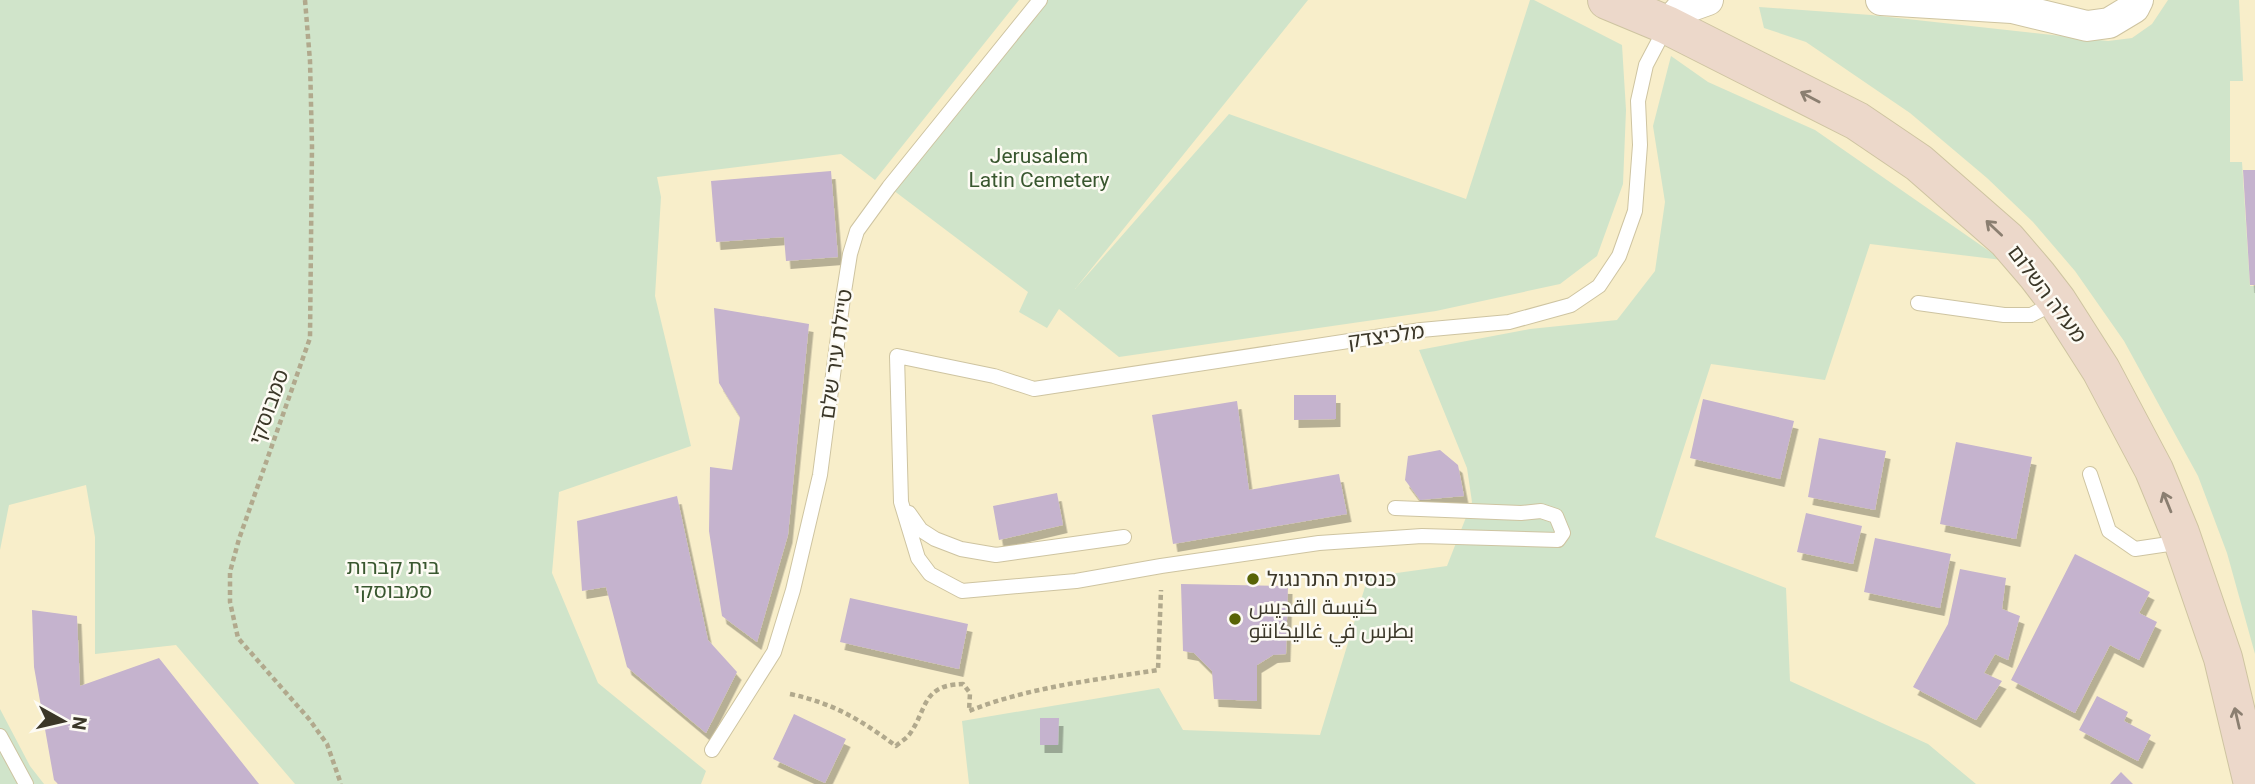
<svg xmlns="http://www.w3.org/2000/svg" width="2255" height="784" font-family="Roboto,Cairo,'Noto Sans Hebrew',sans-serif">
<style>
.green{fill:#d0e4ca}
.building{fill:#c5b3ce;filter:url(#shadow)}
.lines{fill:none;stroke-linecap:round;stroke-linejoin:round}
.lane-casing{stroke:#cec4a1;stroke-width:16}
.street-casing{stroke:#cec4a1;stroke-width:32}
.secondary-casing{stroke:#cec4a1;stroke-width:40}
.path{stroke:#b1a98d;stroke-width:4.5;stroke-dasharray:5 3.5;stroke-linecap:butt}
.lane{stroke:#fff;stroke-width:14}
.street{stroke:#fff;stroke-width:30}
.secondary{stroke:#ecd8ca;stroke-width:38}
.oneway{stroke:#8b7f71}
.poi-dot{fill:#586406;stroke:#fdfbf4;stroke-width:2.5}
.labels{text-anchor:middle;stroke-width:5;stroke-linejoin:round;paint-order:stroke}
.park-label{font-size:21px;fill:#39572f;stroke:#fdfbf4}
.street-label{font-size:21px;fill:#3b3728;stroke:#fdfbf4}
.poi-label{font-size:21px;fill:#3b3728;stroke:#fdfbf4;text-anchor:start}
</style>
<defs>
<filter id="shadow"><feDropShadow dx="4.5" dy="8" stdDeviation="0" flood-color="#0004"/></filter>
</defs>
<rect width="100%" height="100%" fill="#f8eeca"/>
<path class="green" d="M0 0H1019L875 180 841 154 657 177 661 197 655 296 691 446 559 492 552 573 598 683 706 771 701 784H295L176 645 95 654V537L86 485 9 505 0 550Z
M1042 0H1308L1075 289 1229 114 1466 199 1530 0H1534L1622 45 1626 110 1623 184 1597 256 1560 284 1436 311 1119 357 1059 309 1047 328 1019 312 1028 292 889 187Z
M2168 0H2239L2243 81H2230V162H2242L2250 286H2255V654L2227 553 2198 476 2124 341 2075 271 2033 222 1987 178 1910 113 1806 42 1764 28 1759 7 1871 15 2108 41 2132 38 2152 24Z
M1671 56 1708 82 1815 130 2002 260 1870 244 1825 380 1711 364 1655 537 1786 588 1790 681 1928 744 1976 784H969L962 721 1159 688 1183 730 1320 735 1368 577 1447 566 1472 502 1467 468 1419 350 1530 329 1617 320 1655 271 1665 202 1653 126Z
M0 709 30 766 44 784H0Z"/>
<path class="building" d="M2243 170H2255V285H2250Z
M831 171 838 257 786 261 784 237 716 242 711 181Z
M714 308 809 324 788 535 757 642 722 616 709 531 710 467 732 470 740 417 719 383Z
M1294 395H1336V419L1294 420Z
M1703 399 1794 421 1780 479 1690 458Z
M1237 401 1249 490 1339 474 1347 514 1173 544 1152 415Z
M1819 438 1886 451 1875 510 1808 497Z
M1956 442 2032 457 2016 539 1940 524Z
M1440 450 1458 465 1464 496 1420 500 1405 480 1408 456Z
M1057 493 1063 525 999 540 993 506Z
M677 496 708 640 737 672 706 733 627 667 606 587 582 591 577 521Z
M1806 513 1862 526 1853 564 1797 552Z
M1875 538 1951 554 1940 608 1864 592Z
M2075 554 2150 592 2139 613 2157 622 2139 660 2110 645 2075 713 2011 680Z
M1960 569 2006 578 2002 609 2020 616 2008 660 1995 654 1984 673 2002 681 1976 720 1913 687 1948 624Z
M1181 584 1288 586 1286 654 1273 655 1257 665V701L1214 699 1212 671 1194 653 1183 651Z
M850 598 968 624 959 669 840 642Z
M32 610 77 616 80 686 159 658 259 784H58L54 780 34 667Z
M2097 696 2128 712 2124 721 2151 735 2138 761 2079 730Z
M794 714 846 739 825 783 773 759Z
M1040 718H1059L1058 745H1040Z
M2121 772 2133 784H2110Z"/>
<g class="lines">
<g class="lane-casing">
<path id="lane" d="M1918 303 2004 315H2031L2056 302
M2090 474 2109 531 2135 549 2182 542
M1395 508 1521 513 1541 511 1556 516 1563 533 1558 540 1422 536 1319 543 1161 566 1076 581 962 591 930 574 918 558 901 502 897 356 994 376 1034 389 1421 330 1509 322 1571 305 1599 286 1619 256 1635 211 1640 145 1638 101 1646 65 1666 27
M909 513 921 530 935 539 961 549 996 555 1124 537
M0 736 26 784
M712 750 774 652 793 590 820 475 843 298 850 254 857 231 889 187 1040 0"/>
</g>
<g class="street-casing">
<path id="street" d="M1881 0 2012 8 2087 26 2109 23 2134 8 2138 0
M1667 25 1680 10 1708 0"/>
</g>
<g class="secondary-casing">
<path id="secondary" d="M1607 0 1667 25 1857 121 1919 163 2007 240 2037 275 2057 301 2101 370 2154 470 2180 533 2223 658 2253 784"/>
</g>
<path class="path" d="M305 0 310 61 312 146 310 338 239 539 230 572V602L238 638 309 719 327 744 341 784
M790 694C833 703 861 720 896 746 900 742 906 739 909 735 928 709 921 685 963 684L970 693 969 711C1029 687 1095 680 1158 670L1161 590"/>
<use href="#lane" class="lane"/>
<use href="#street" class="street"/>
<use href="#secondary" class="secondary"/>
</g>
<defs><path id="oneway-shaft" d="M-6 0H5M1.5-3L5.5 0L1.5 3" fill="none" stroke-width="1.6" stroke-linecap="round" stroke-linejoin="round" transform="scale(1.75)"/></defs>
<g class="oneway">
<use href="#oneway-shaft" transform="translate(1810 97) rotate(-152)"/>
<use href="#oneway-shaft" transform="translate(1994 228) rotate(-137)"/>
<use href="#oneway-shaft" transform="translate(2167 502) rotate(-112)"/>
<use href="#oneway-shaft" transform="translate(2237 718) rotate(-103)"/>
</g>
<g class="poi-dot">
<circle cx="1253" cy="579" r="7"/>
<circle cx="1235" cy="619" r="7"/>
</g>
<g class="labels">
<g class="park-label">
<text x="1039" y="163">Jerusalem<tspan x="1039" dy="24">Latin Cemetery</tspan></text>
<text x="393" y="574">בית קברות<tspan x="393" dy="24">סמבוסקי</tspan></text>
</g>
<g class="street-label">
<text transform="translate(2047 294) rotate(53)" y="7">מעלה השלום</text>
<text transform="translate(1386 336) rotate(-8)" y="7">מלכיצדק</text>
<text transform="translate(836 354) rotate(-82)" y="7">טיילת עיר שלם</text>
<text transform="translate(269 407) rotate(-70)" y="7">סמבוסקי</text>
</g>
<g class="poi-label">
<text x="1267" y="586">כנסית התרנגול</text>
<text x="1249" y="614">كنيسة القديس<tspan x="1249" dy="24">بطرس في غاليكانتو</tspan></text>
</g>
</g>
<g transform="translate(63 721) rotate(98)" stroke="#fdfbf4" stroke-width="5" paint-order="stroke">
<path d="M0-5L12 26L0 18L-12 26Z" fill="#3b3728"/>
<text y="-10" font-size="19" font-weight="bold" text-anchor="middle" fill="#3b3728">N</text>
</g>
</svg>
